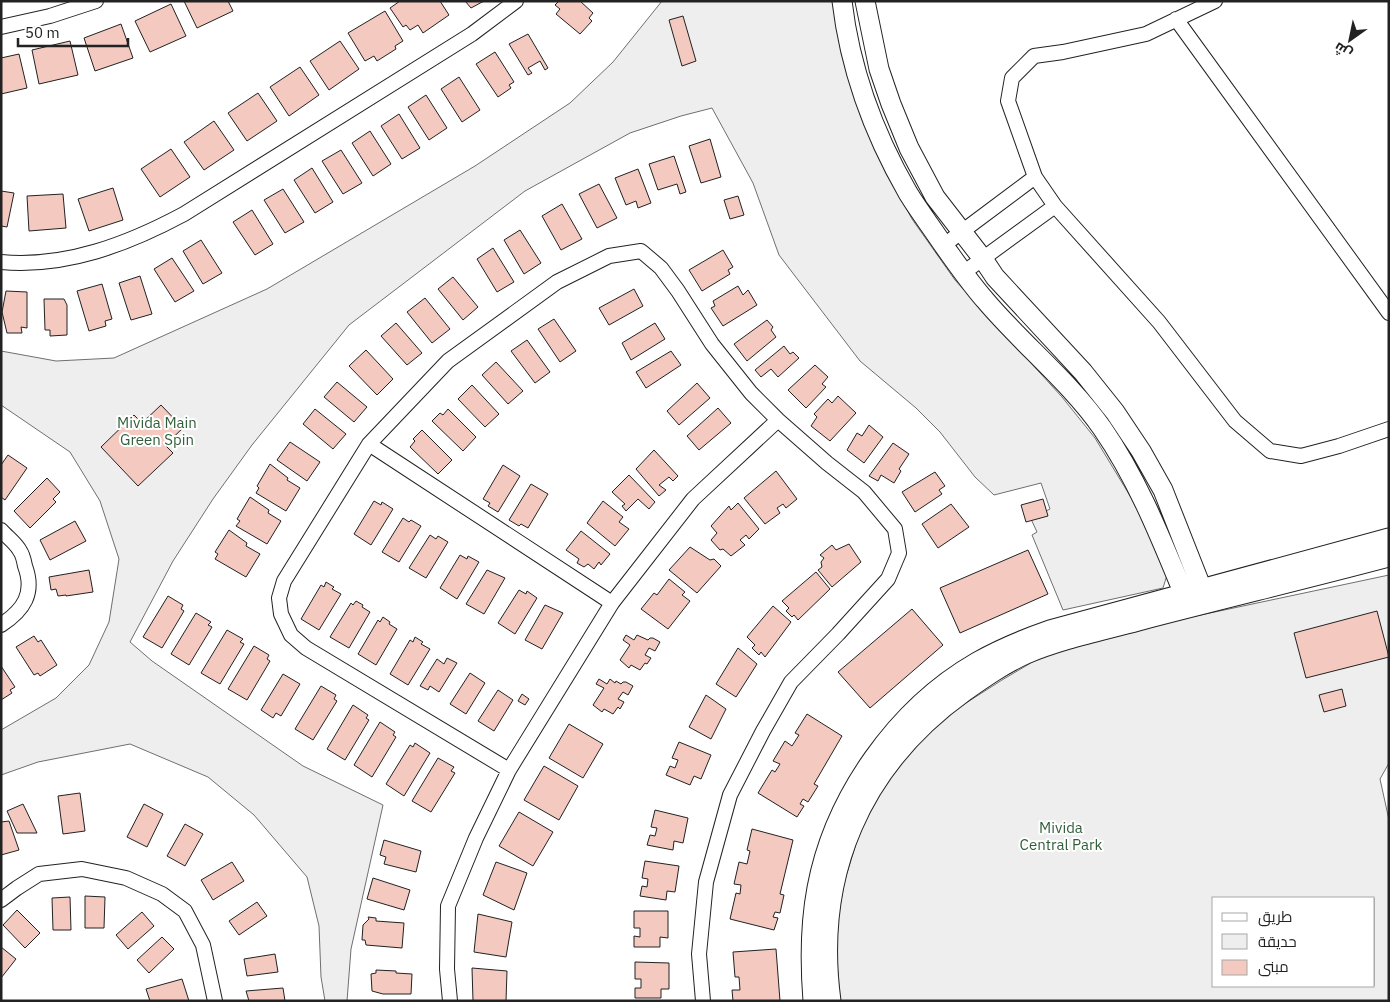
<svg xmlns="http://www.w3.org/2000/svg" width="1390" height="1002" font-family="'IBM Plex Sans',Cairo,sans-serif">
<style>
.green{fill:#eee;stroke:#6f6f6f;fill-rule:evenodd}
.building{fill:#f3c9c0;stroke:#222}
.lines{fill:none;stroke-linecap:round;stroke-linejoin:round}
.street-casing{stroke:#222;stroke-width:16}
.secondary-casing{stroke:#222;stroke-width:21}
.street{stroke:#fff;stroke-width:14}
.secondary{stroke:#fff;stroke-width:19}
.labels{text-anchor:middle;stroke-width:4;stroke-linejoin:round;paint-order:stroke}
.park-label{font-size:15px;fill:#2f5e38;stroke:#fff}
</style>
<rect width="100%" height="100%" fill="#fff"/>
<path class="green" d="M662 1H834L878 156 912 219 955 280 1062 397 1095 438 1138 509 1167 575 1163 588 1063 610 1032 535 1037 532 1031 519 1050 509 1041 483 994 495 975 477 940 432 916 408 860 361 779 255 753 183 712 108 681 116 630 133 525 191 349 325 252 445 213 499 173 561 130 642 152 661 303 766 383 805 351 949 347 1001H325L321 977 319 926 307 877 254 815 208 777 130 744 38 762 1 775V730L56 698 89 665 109 622 119 559 100 501 70 452 1 405V351L56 361 114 358 267 289 475 166 570 103 613 62Z
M1389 575V763L1380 779 1389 820V1001H840L835 937 844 883 858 837 882 787 918 743 955 710 1002 680 1041 657 1130 630ZM1214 898H1374V986H1214Z"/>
<path class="building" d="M184 1H228L233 11 197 28Z
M400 1H440L449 15 423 33 418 25 410 30 406 25 403 27 390 8Z
M465 1H484L471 8Z
M559 1H580L593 13 589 18 592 21 580 34 556 14 560 9 555 5Z
M171 4 186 36 150 52 135 21Z
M385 11 403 41 395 46 396 49 377 61 374 56 365 61 348 33Z
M683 16 696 61 682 66 669 20Z
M121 24 133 58 95 71 84 38Z
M528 34 548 68 545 70 540 61 528 68 532 73 528 75 509 44Z
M70 41 78 75 39 84 32 50Z
M340 41 359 69 329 90 310 61Z
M495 52 514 82 509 85 511 88 498 97 476 64Z
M19 54 27 88 1 94V58Z
M300 67 319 95 289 116 270 87Z
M459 77 480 110 462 122 441 89Z
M258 93 277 121 247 141 228 113Z
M426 95 447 128 429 140 408 107Z
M399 114 420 148 402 159 381 126Z
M214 121 234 150 204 170 184 142Z
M370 131 391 164 373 176 352 143Z
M710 139 721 177 701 183 689 146Z
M171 149 190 177 160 197 141 169Z
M341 150 362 183 343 194 322 161Z
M674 156 686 192 680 194 677 184 658 190 649 164Z
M312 168 333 202 315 213 294 180Z
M638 169 651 203 638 208 636 201 626 205 615 178Z
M599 184 617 218 597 228 579 194Z
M113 188 123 220 89 231 78 199Z
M283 189 304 222 285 233 264 200Z
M1 191 14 193 7 227 1 226Z
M63 194 66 228 29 231 27 196Z
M738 196 744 215 730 219 724 200Z
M562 204 582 239 561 250 542 216Z
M252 210 273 244 255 255 233 222Z
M520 230 541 263 524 274 504 240Z
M201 240 222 273 203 284 183 251Z
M493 248 514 282 497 292 477 259Z
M723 250 733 267 728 270 730 274 702 291 689 270Z
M172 258 194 291 175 302 154 269Z
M140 276 152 314 131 320 119 283Z
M453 277 478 307 463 320 438 289Z
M102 284 112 319 105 321 106 326 89 331 77 291Z
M738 286 743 295 748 290 757 305 723 326 711 308 715 306 713 301Z
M634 289 643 306 609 325 599 308Z
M6 291 27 292V328L21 327 22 333H7L2 312Z
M425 298 450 329 432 343 407 312Z
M44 299H64L67 305V335L50 336V330H45Z
M554 319 576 351 560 362 538 329Z
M767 320 773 327 771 330 776 337 747 361 734 344Z
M396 323 422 353 407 365 381 336Z
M655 323 665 339 631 360 622 343Z
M527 340 550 372 535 383 511 351Z
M784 346 790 354 793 352 799 358 778 377 771 369 761 377 755 370Z
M366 350 393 379 377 395 349 366Z
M671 351 681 365 646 388 636 372Z
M496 362 523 391 508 404 482 375Z
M815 365 828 377 822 384 826 387 806 408 788 390Z
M337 382 367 407 354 422 324 397Z
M697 383 710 398 679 425 667 411Z
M472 385 499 414 485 427 458 399Z
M838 396 856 413 830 441 811 426 817 417 814 414 828 399 832 403Z
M161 405 183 428 165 445 173 453 138 486 101 447 134 415 142 423Z
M718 408 731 423 699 450 687 436Z
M315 409 346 434 333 449 303 424Z
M448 409 476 437 463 451 432 421 440 413 443 415Z
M869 425 883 437 864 463 847 450 857 433 862 436Z
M422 430 452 460 438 474 410 447 415 441 413 439Z
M290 442 320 462 307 481 277 460Z
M893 443 909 454 899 469 901 471 894 483 881 475 878 481 869 476Z
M654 450 678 476 673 481 669 477 659 485 666 490 659 496 636 469Z
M8 455 27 468 5 500 1 497V465Z
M270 464 288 478 287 480 300 488 286 511 256 493 259 488 257 486Z
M503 465 520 476 498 512 488 506 490 503 483 499Z
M776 471 797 499 786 508 783 504 777 508 780 513 765 524 744 498Z
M935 472 945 486 939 490 942 494 915 512 902 492Z
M629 475 655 502 649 509 638 499 626 511 622 506 625 504 612 492Z
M47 478 60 492 53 499 56 502 30 528 14 511Z
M531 484 548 494 528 528 521 524 519 526 509 520Z
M250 497 269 510 268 513 281 521 267 544 236 526 240 521 237 519Z
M1043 499 1048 516 1026 522 1021 505Z
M374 501 381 505 382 502 393 509 371 545 354 534Z
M603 501 623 517 619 522 629 529 615 546 587 523Z
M738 503 759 529 749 539 746 535 740 540 745 545 731 556 723 549 720 550 711 540 717 533 711 526 729 506 731 510Z
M951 504 969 527 938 548 922 524Z
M403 518 409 522 411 520 421 526 399 562 382 552Z
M75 521 86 541 50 560 40 540Z
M229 530 247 543 246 546 260 554 246 577 215 559 218 554 215 552Z
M581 531 610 554 601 565 599 562 594 569 588 564 584 567 577 563 579 559 566 550Z
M430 535 436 539 438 536 448 542 426 578 409 568Z
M849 544 861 562 832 587 818 570 822 567 821 562 824 558 820 555 832 545 836 550Z
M690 547 710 560 714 559 721 566 697 593 669 570Z
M1028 550 1048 594 960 633 940 588Z
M460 555 467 559 468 556 479 562 457 599 440 588Z
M89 570 93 592 66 596V595L58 596 56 589 51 590 49 577Z
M487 570 505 578 484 614 466 604Z
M816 572 830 589 798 620 794 615 792 617 786 611 789 608 782 601Z
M669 579 685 592 682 595 690 601 668 629 641 609 654 593 657 595Z
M326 582 334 587 332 589 341 594 319 630 301 619 321 585 324 587Z
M519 590 526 594 527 591 537 598 515 634 498 623Z
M168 596 183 605 181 609 184 611 162 648 143 637Z
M356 601 363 605 362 607 370 612 349 648 330 637 351 603 353 605Z
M545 605 563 613 542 649 525 640Z
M773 606 791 622 765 657 761 652 759 655 752 648 755 645 747 637Z
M912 609 943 645 870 708 838 672Z
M1377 611 1389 657 1306 678 1294 633Z
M196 613 211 622 208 625 212 627 189 665 171 654Z
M383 617 390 622 389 624 397 629 376 665 358 654 378 620 380 622Z
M227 630 243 639 240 642 244 644 220 684 201 673Z
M626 635 634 640 637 635 648 640 650 638H653L660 642 655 651 649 648 645 655 651 658 647 664 645 663 640 670 631 665 629 668 620 660 630 645 623 640Z
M34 636 38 642 41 640 57 665 40 676 38 673 34 675 16 647Z
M415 637 423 642 421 644 430 649 408 685 390 674 410 640 413 642Z
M254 646 269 655 267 659 270 661 247 700 228 689Z
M738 648 757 664 736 697 716 684Z
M447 658 457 663 439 692 430 686 428 690 420 686 437 659 444 664Z
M1 666 15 687 10 690 12 693 1 700Z
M470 673 485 683 466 714 450 704Z
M283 674 300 684 281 716 276 713 273 718 261 710Z
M599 679 607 684 610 679 615 683 616 681 621 684 623 682H626L633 686 628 695 623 692 618 699 624 702 620 709 618 707 613 714 604 709 602 712 593 705 604 688 596 684Z
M321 686 336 695 334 699 337 701 313 740 295 729Z
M1342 689 1346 706 1324 712 1319 695Z
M498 690 513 700 494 731 478 721Z
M522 694 529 699 525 705 518 701Z
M706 695 726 709 711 739 689 727Z
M353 705 368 715 366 718 369 720 345 760 327 749Z
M807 714 842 736 814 784 818 786 808 802 803 799 800 804 804 806 797 817 758 793 772 770 775 772 780 764 773 761 785 741 792 746 799 735 795 733Z
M380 722 395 732 393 735 396 737 372 777 354 765Z
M569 724 603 744 583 778 549 758Z
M679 742 711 755 701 779 694 776 690 785 666 775 670 766 675 768 678 760 672 758Z
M415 743 430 753 404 796 386 784 410 745 413 747Z
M438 758 454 767 451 771 455 773 431 812 412 801Z
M544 766 578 786 559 820 524 800Z
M80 793 85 831 63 834 58 796Z
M23 804 37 833H17L7 811Z
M144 804 163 814 147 847 127 837Z
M655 810 688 818 683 843 674 841 673 850 647 845 650 835 655 836 657 828 651 827Z
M519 812 553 832 533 866 499 846Z
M9 821 19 850 1 855V822Z
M185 824 203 834 185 866 167 856Z
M752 829 793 840 780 894 784 895 780 913 775 912 773 917 778 918 774 930 730 919 736 893 740 894 741 885 734 884 739 862 747 864 750 851 747 850Z
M384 840 421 851 416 872 384 864 386 857 380 855Z
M645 861 679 866 675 892 667 891 666 900 640 896 642 886 647 887 648 879 642 878Z
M232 862 244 881 213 900 201 880Z
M496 862 527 873 514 910 483 895Z
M373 878 410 890 404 910 367 899Z
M85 896 105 897 104 928H85Z
M70 897 71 930H53L52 898Z
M257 902 267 916 239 935 229 921Z
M17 910 40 933 25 948 3 925Z
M634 911H668V938L660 937V947H634V936L640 937V928H634Z
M142 912 154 926 128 949 116 935Z
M478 914 512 922 506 957 474 952Z
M368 917 376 918V921L404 923 402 948 366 945 365 940H362L363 925 369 919Z
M162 937 174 949 149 973 137 960Z
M1 947 16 959 1 978Z
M776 949 780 1001H733L732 990H740L739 977H735L733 952Z
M275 954 278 972 247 976 244 959Z
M635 962 669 963V989H661V998H635V988H641V979H635Z
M472 968 507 971 506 1001H473Z
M376 970 396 971V973L412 974 411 994H383L372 991 371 974 376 973Z
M182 979 189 1001H150L146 989Z
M283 988 285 1001H249L246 991Z"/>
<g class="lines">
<g class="street-casing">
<path id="street" d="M1215 1 1146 34 1063 52 1034 56 1012 78 1008 101 1035 177 1055 206 1159 322 1235 421 1270 451 1301 456 1339 446 1389 429
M1176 19 1389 313
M1 27 50 16 96 1
M944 245 1035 177
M1 262C66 268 128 244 184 214L472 34 516 1
M963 273 1055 206
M369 444 612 603
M1 530C7 537 16 543 20 551 23 555 24 561 25 566 35 593 24 610 1 625
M509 770 306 648 291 635 281 614 279 598 284 581 369 444 448 361 557 282 609 256 641 251 661 268 678 291 712 344 751 393 778 420 827 463 864 492 895 529 899 553 888 579 838 634 791 682 763 731 730 795 706 882 699 954 703 1001
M1 900 17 888 39 874 82 869 126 878 162 894 185 911 203 945 215 1001
M450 1001 447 969 448 906 476 838 509 770 612 603 693 499 778 420"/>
</g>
<g class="secondary-casing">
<path id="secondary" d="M842 1C850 69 874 134 908 193 919 211 932 228 944 246 957 264 970 283 985 300 1022 344 1069 381 1102 428 1140 483 1163 544 1188 604
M865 1 879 69 891 104 909 148 935 197 983 259 995 277 1083 372 1115 412 1141 451 1163 490 1206 599
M813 1001C810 963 810 925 817 888 834 797 897 708 977 662 1000 649 1024 639 1050 630L1389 538
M831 1001C814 874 861 766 964 692 984 678 1004 664 1026 654 1061 639 1101 631 1138 621 1222 599 1306 579 1389 557"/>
</g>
<use href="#street" class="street"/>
<use href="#secondary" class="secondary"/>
</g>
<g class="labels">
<g class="park-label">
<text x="157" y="428">Mivida Main<tspan x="157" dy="17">Green Spin</tspan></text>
<text x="1061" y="833">Mivida<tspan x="1061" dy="17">Central Park</tspan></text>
</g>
</g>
<rect width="1390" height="1002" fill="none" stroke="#222222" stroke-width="5"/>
<rect x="1212" y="897" width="162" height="90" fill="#ffffff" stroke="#a7a7a7"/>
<rect x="1222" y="913" width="25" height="8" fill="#ffffff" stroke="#a7a7a7"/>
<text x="1258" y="922" font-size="15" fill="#222222">طريق</text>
<rect x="1222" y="934" width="25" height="15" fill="#eeeeee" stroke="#a7a7a7"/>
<text x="1258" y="947" font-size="15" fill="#222222">حديقة</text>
<rect x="1222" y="960" width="25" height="15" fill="#f3c9c0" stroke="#a7a7a7"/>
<text x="1258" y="972" font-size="15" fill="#222222">مبنى</text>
<g transform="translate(1350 40) rotate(213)" stroke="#ffffff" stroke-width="4" paint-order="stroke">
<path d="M0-4L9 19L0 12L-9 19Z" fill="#222222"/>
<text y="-8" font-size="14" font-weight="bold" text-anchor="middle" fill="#222222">ش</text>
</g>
<path d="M18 38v8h110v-8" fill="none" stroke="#222222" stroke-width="2.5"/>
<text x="25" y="38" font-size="15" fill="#222222" stroke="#ffffff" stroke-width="4" paint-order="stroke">50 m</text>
</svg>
